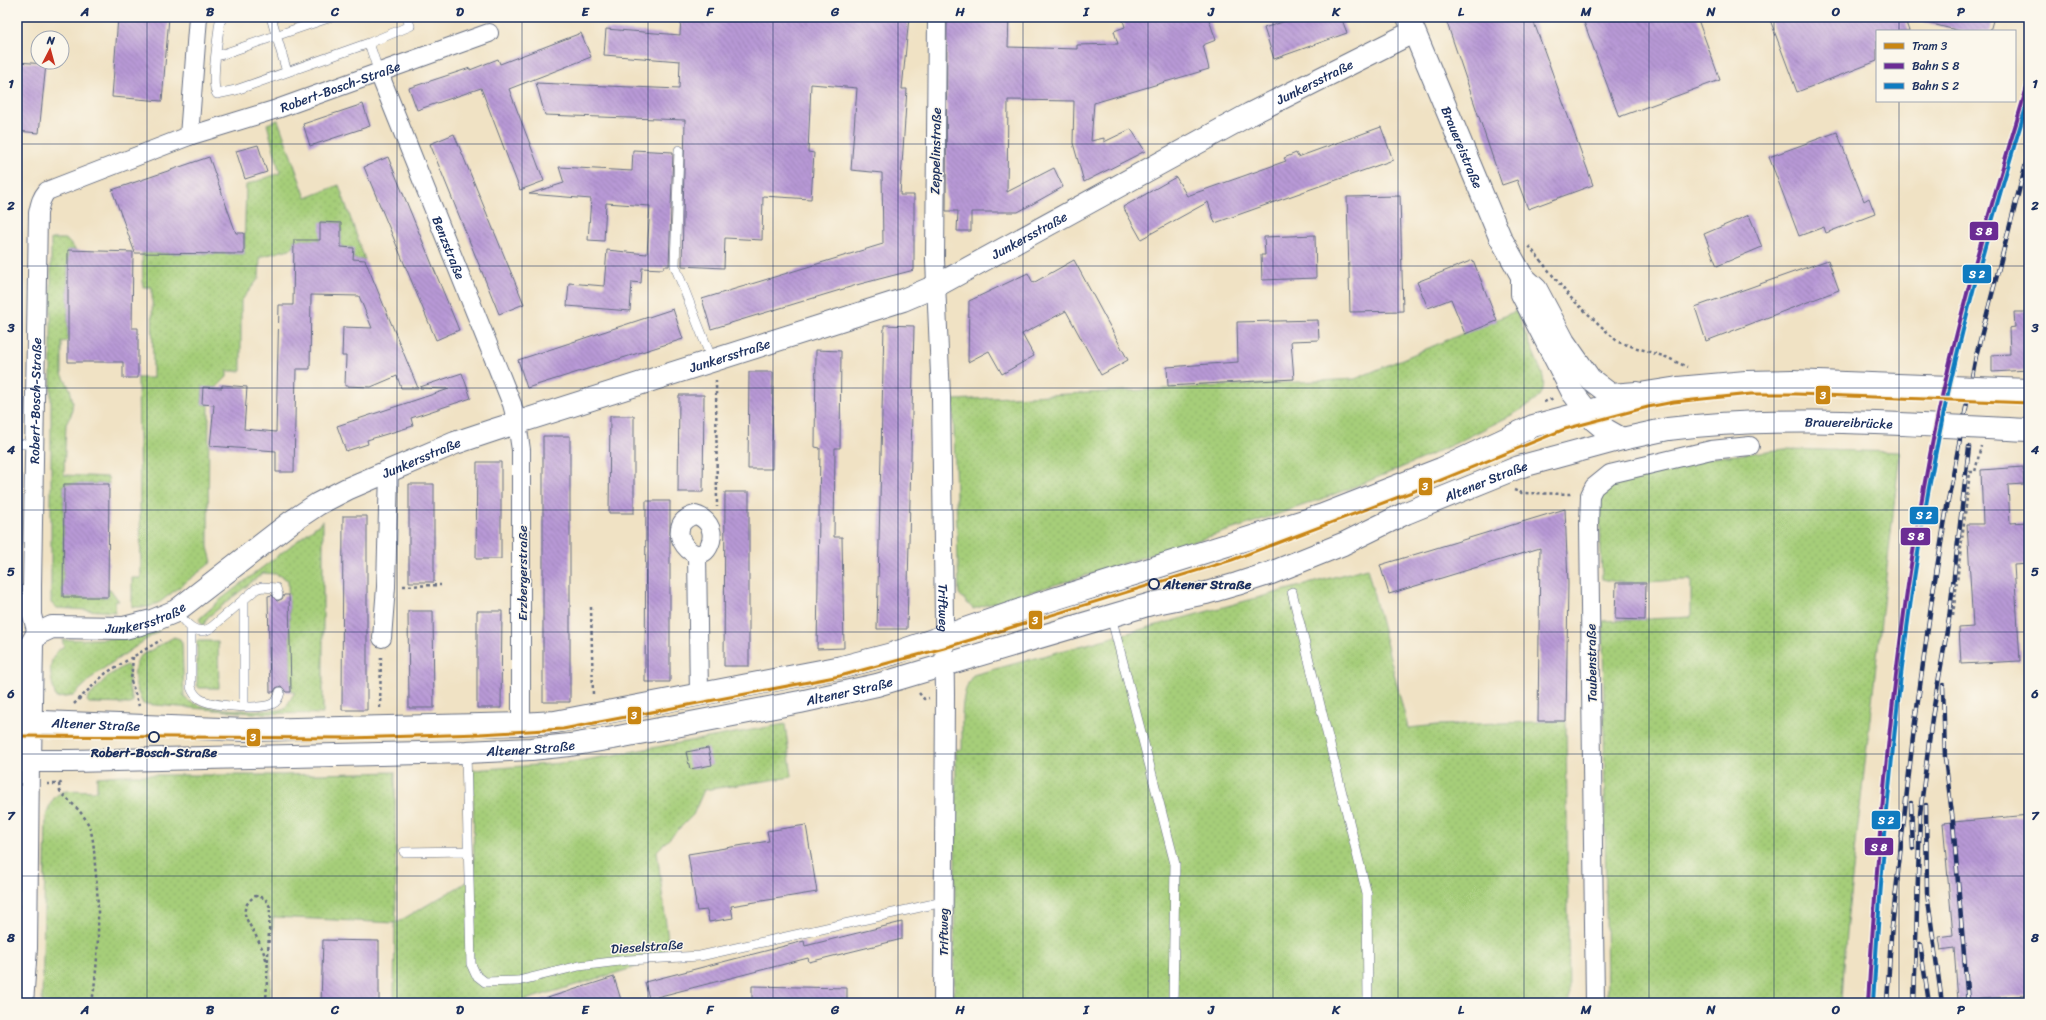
<svg xmlns="http://www.w3.org/2000/svg" width="2046" height="1020" font-family="Sriracha,sans-serif">
<style>
.grass{fill:url(#grass-dots);stroke:#607e6c}
.building{fill:url(#building-back-hatch)}
.lines{fill:none;stroke-linecap:round;stroke-linejoin:round}
.service-casing{stroke:#666e82;stroke-width:10}
.minor-casing{stroke:#666e82;stroke-width:20}
.tertiary-casing{stroke:#666e82;stroke-width:24}
.secondary-casing{stroke:#666e82;stroke-width:24}
.path{stroke:#666e82;stroke-width:2.5;stroke-dasharray:3 3;stroke-linecap:butt}
.service{stroke:#fff;stroke-width:9}
.minor{stroke:#fff;stroke-width:18}
.tertiary{stroke:#fff;stroke-width:22}
.secondary{stroke:#fff;stroke-width:22}
.rail-casing{stroke:#1b2f5e;stroke-width:4.5}
.rail{stroke:#fbf7ec;stroke-width:3;stroke-dasharray:9;stroke-linecap:butt}
.secondary-bridge-casing{stroke:#666e82;stroke-width:24;stroke-linecap:butt}
.secondary-bridge{stroke:#fff;stroke-width:22}
.rail-1-casing{stroke:#fbf7ec;stroke-width:7}
.rail-2-casing{stroke:#fbf7ec;stroke-width:7}
.rail-1{stroke:#6b2c94;stroke-width:4}
.rail-2{stroke:#107bc0;stroke-width:4}
.tram-1-casing{stroke:#fbf7ec;stroke-width:6}
.tram-1{stroke:#c98613;stroke-width:3}
.grid{fill:none;stroke:#1b2f5e;stroke-width:1;stroke-opacity:0.55}
.stop-dot{fill:#fbf7ec;stroke:#1b2f5e;stroke-width:2}
.labels{text-anchor:middle;stroke-width:3;stroke-linejoin:round;paint-order:stroke}
.street-label{font-size:13px;fill:#1b2f5e;stroke:#fbf7ec}
.stop-label{font-size:13px;font-weight:bold;fill:#1b2f5e;stroke:#fbf7ec;text-anchor:start}
.line-badge{stroke:#fbf7ec;stroke-width:1.5}
.badge-label{font-size:11px;text-anchor:middle;font-weight:bold;fill:#fff}
.neatline{fill:none;stroke:#1b2f5e;stroke-width:1.5}
.grid-label{font-size:13px;text-anchor:middle;font-weight:bold;fill:#1b2f5e}
</style>
<defs>
<pattern id="grass-dots" width="8" height="8" patternUnits="userSpaceOnUse"><rect width="8" height="8" fill="#a6ce79"/><path d="M2 2h.1M6 6h.1" fill="none" stroke="#8eb16b" stroke-width="1.8" stroke-linecap="round"/></pattern>
<pattern id="building-back-hatch" width="6" height="6" patternUnits="userSpaceOnUse"><rect width="6" height="6" fill="#b899d6"/><path d="M-1 5l2 2M0 0l6 6M5-1l2 2" fill="none" stroke="#957db1"/></pattern>
</defs>
<rect width="100%" height="100%" fill="#fbf7ec"/>
<filter id="ink" filterUnits="userSpaceOnUse"><feTurbulence type="fractalNoise" baseFrequency=".025" numOctaves="2"/><feDisplacementMap in="SourceGraphic" scale="8" xChannelSelector="R" yChannelSelector="G"/><feConvolveMatrix kernelMatrix="1 2 1 2 8 2 1 2 1" color-interpolation-filters="sRGB"/></filter>
<filter id="wash" filterUnits="userSpaceOnUse"><feTurbulence type="fractalNoise" baseFrequency=".012" numOctaves="4" result="noise"/><feDisplacementMap in="SourceGraphic" scale="16" xChannelSelector="R" yChannelSelector="G"/><feGaussianBlur stdDeviation="0.9" result="paint"/><feColorMatrix in="noise" values="0 0 0 0 0 0 0 0 0 0 0 0 0 0 0 0 0 1.4 0 .05"/><feComposite in="paint" operator="in"/></filter>
<g filter="url(#wash)">
<rect width="100%" height="100%" fill="#f0e2c4"/>
<path class="grass" d="M278 120 306 198 339 185 365 260 353 259V248L341 247V223L321 222 320 240H294L293 248 260 257 259 278 241 301V371H227V377L216 388H203L202 404 209 405 208 547 212 562 160 602 149 607H132V578H141L138 378H153L152 287H143L142 253 244 254 246 185 280 173 267 124Z
M51 239H66L76 250H68V341L62 342V374L70 389 73 402 71 415 66 424 64 475 108 477 109 484H64L63 597H108V589H110L119 601H115V612L57 608 51 603Z
M1516 311 1542 373C1544 380 1545 389 1540 396 1529 408 1495 423 1480 431 1363 491 1237 528 1112 567V568L973 609 959 594 953 400 1355 379Z
M1785 449 1900 452 1846 932 1842 1003H1607L1603 621 1691 617V580C1661 579 1632 587 1602 579L1599 495 1611 481 1694 460Z
M323 521V714L253 713 143 704C135 688 131 673 139 657L174 637 180 639 182 643 184 696C191 713 265 710 284 710L295 692H291L288 580 276 574 263 573 208 617 203 626 199 619 220 600Z
M1367 568 1408 728 1438 725 1566 721 1569 1003H954L956 749 962 750C963 725 958 696 973 675Z
M160 630 97 673 73 696 56 698C51 679 44 658 64 646L62 640 129 638Z
M197 641H218L219 688H199L197 685Z
M126 665 129 667V688L133 702 130 704 89 703 87 701 88 698 108 676Z
M785 724 792 777 704 790 693 815 657 851 669 948 633 968 515 1003H394L395 923 273 917 270 1003H42L46 817C54 784 69 791 97 791V777L120 775H282L395 772 396 923 474 878 473 770 574 762Z"/>
<g id="blocks">
<path class="building" d="M118 17H169L162 101 112 97Z
M681 17H909L902 89H907L900 195H914V270L860 284 711 329 702 299 883 244 882 173 851 170 857 88 811 84 808 152 814 153 811 199 763 196 762 240 725 238 724 268 682 266 685 120 545 115 536 83 679 89 680 61 604 55 606 29 680 35Z
M947 17H1009L1008 47 1077 49V45L1118 44 1114 31 1125 27 1122 17H1208L1216 40 1203 45 1209 69 1094 103 1091 141 1104 138V142L1131 129 1145 151 1084 182 1073 143 1074 101 1008 100 1007 192 1054 168 1063 187 1018 212H971V231H957L958 211H946Z
M1298 17H1341L1347 33 1274 59 1264 28Z
M1445 17H1532L1593 185 1528 209 1517 180 1502 185Z
M1582 17H1697L1720 80 1619 117Z
M1769 17H1904L1909 31H1877V61L1797 92Z
M1925 17H1994L1990 31H1960L1924 22Z
M581 33 591 57 509 89 544 181 520 190 481 88 417 110 409 88 470 68V70L498 59 500 64Z
M17 62 46 64 39 133 17 131Z
M363 104 370 126 310 146 303 124Z
M1381 127 1393 160 1215 223 1208 202 1141 239 1123 207 1176 177 1187 196 1286 161 1284 158 1296 153 1298 157Z
M1837 132 1864 201 1869 198 1875 214 1826 233 1824 227 1799 236 1769 157Z
M454 134 524 304 499 314 430 144Z
M258 145 267 172 245 179 236 151Z
M633 150 673 152 669 266H664L663 269 642 268 641 283 632 282 630 311 567 306 569 283 604 286 607 250 647 254 650 206 606 203 604 241 588 240 591 199 529 194 564 183 559 167 632 171Z
M209 157 236 233H244V254L135 253 112 190Z
M388 157 459 330 436 340 364 167Z
M1400 196 1403 311 1350 312 1347 197Z
M1749 215 1762 247 1717 266 1704 234Z
M320 222 341 223V247L354 248 353 259 365 260 418 388H401L397 376 371 387 345 386 346 356H342L343 327 372 328 359 296 311 295 310 369H296L294 472H276V451L210 446 214 405 202 404 203 387 222 388V385L247 387 244 429 276 432 279 305H293L294 240H320Z
M1315 235 1316 278 1262 280 1261 255H1265L1264 237Z
M68 250 133 252 132 328H138V378H123V362H68Z
M1074 260 1128 360 1101 375 1066 311 1022 334 1034 356 1002 374 989 351 968 362 969 301 1028 273 1033 283Z
M1473 260 1497 321 1465 334 1451 299 1428 308 1417 282Z
M1828 260 1839 290 1706 341 1695 307Z
M673 309 683 339 527 388 518 360Z
M2014 312H2029V370L1992 372V355L2010 354 2009 328 2015 327Z
M1318 320 1319 340 1291 341 1294 379 1168 386 1167 367 1238 362 1237 322Z
M884 325 914 326 907 629H877Z
M816 350 841 351 840 448H835L834 537H842L844 648 817 649 820 448 815 447Z
M749 372H773L772 469H748Z
M462 373 471 398 411 418 413 426 367 440 368 444 346 451 337 426 449 389 420 388V387Z
M679 395H704L703 492H678Z
M610 416H634V513H609Z
M543 436H570V702H543Z
M477 462H501V559H476Z
M2023 467 2024 484 2008 485 2010 523 2029 522V564L2014 565 2020 661 1961 664 1959 628 1973 627 1967 524H1983L1981 470Z
M64 484H109L108 597H63Z
M409 484H434V582H409Z
M725 492H749V666H724Z
M646 501H670V682H645Z
M1565 509 1568 583 1566 721H1538L1540 548 1389 594 1380 565Z
M343 516H367V710H342Z
M1616 583H1646L1645 620 1615 619Z
M272 595 277 601 282 599 284 595H289L291 692H286L281 686 276 688 274 692H270L268 596Z
M408 611H433L434 708H409Z
M477 611H502L501 708H477Z
M708 748 712 765 690 769 686 752Z
M2029 815V995L1958 1001 1954 948 1941 950 1939 937 1953 935 1943 823Z
M806 825 817 892 731 906 733 918 709 922 707 910 697 911 688 854 769 841 767 831Z
M902 922V939L809 962 808 958 649 999 645 982 804 941 805 946Z
M323 940 379 941V1003H321Z
M614 977 621 1000 612 1003H542L541 1000Z
M752 986 847 988V1003H752Z"/>
</g>
</g>
<g filter="url(#ink)">
<use href="#blocks" fill-opacity="0" stroke="#666e82" stroke-width="1"/>
<g class="lines">
<g class="service-casing">
<path id="service" d="M224 17 220 21 219 27C218 40 210 85 217 94L236 90 369 43 410 26 407 17
M271 17 287 72
M369 43 379 73
M217 56 331 17
M679 150 675 266 712 360
M17 444H34
M1292 592 1367 894 1368 1003
M176 611C185 623 197 638 212 627L256 589 262 587 276 588 278 595
M1111 616 1175 864 1173 1003
M191 628V687C193 693 195 696 200 699 212 706 259 710 272 704 277 702 279 697 280 692
M244 706V601
M466 752 471 964 476 975 485 982 518 981 579 966 628 960 700 956 943 902
M404 852 468 851"/>
</g>
<g class="minor-casing">
<g id="minor">
<path id="s1" d="M937 17 935 260 941 397 945 694 943 1003"/>
<path id="s2" d="M379 73 512 404 517 423 521 450V724"/>
<path id="s3" d="M189 136 277 109 489 33"/>
<path d="M695 515C707 518 714 529 711 541 700 578 657 525 695 515Z"/>
<path d="M697 554 699 695"/>
<path id="s4" d="M37 634 32 615V585L38 213C40 204 41 198 47 191L189 136 198 17"/>
<path d="M382 638 386 587 389 471"/>
<path d="M24 1003 28 948 30 762"/>
<path d="M1595 1003 1589 525 1590 495 1594 487 1610 474 1711 450 1750 446"/>
</g>
</g>
<g class="tertiary-casing">
<g id="tertiary">
<path id="s5" d="M1408 17 1500 237 1522 276 1536 289 1564 342 1578 362 1590 379 1611 395 1637 393"/>
<path d="M1522 276V294L1573 393 1594 420 1606 430 1622 439"/>
<path id="s6" d="M30 762 32 643 37 634 52 627 124 628 152 621 176 611 291 522 318 504 347 489 389 471 455 443 494 430 903 300 936 286 1250 114 1413 32"/>
</g>
</g>
<g class="secondary-casing">
<g id="secondary">
<path id="s7" d="M17 721 246 730 521 724 555 722 842 667 892 654 1035 605 1323 515 1441 469 1533 426 1633 399 1646 393 1678 388"/>
<path id="s8" d="M17 761H71L466 752 531 749 570 745 613 738 800 702 877 685 1151 604 1206 593 1237 584 1271 573 1343 544 1406 513 1519 467 1622 439 1668 429"/>
</g>
</g>
<path class="path" d="M1529 246 1570 297 1618 342 1666 357 1687 367
M716 380 717 507
M1544 402 1554 398
M1514 490 1522 493 1573 494
M403 586 441 585
M591 607 593 696
M1953 615 1970 472H1975L1981 446
M133 657 131 681 139 706
M919 693 924 699 929 698
M74 704 106 673 161 640
M380 708 381 655
M47 784H59L64 781
M59 784 60 791C69 802 83 811 89 826 94 838 94 852 95 865 100 911 99 957 92 1003
M266 1003 270 907 265 898 255 896C235 911 249 921 257 938 261 945 264 953 267 962"/>
<use href="#service" class="service"/>
<use href="#minor" class="minor"/>
<use href="#tertiary" class="tertiary"/>
<use href="#secondary" class="secondary"/>
<g class="rail-casing">
<path id="rail" d="M1943 685 1945 758 1953 822 1968 1003
M1911 803 1913 849
M1926 805 1927 893 1942 1003
M1920 944 1929 1003
M1887 1003 1891 936 1913 737 1932 598 1948 501 1976 356 2029 152
M1914 1003 1920 814 1932 718 1949 619 1969 447"/>
</g>
<use href="#rail" class="rail"/>
<g class="secondary-bridge-casing">
<g id="secondary-bridge">
<path d="M1678 388 1746 382 1792 381 2029 390"/>
<path id="s9" d="M1668 429C1788 414 1909 425 2029 430"/>
</g>
</g>
<use href="#secondary-bridge" class="secondary-bridge"/>
<g class="rail-1-casing">
<path id="rail-1" d="M1868 1003C1879 819 1895 636 1930 455 1954 328 1991 204 2029 81"/>
</g>
<g class="rail-2-casing">
<path id="rail-2" d="M1873 1003C1884 820 1900 636 1935 456 1958 335 1992 216 2029 98"/>
</g>
<use href="#rail-1" class="rail-1"/>
<use href="#rail-2" class="rail-2"/>
<g class="tram-1-casing">
<path id="tram-1" d="M17 736 350 738 480 734 563 729 840 676 944 648 1232 560 1412 492 1565 429 1648 407 1674 402 1751 394H1796L2029 403"/>
</g>
<use href="#tram-1" class="tram-1"/>
</g>
</g>
<path class="grid" d="M147 17V1003M272 17V1003M397 17V1003M522 17V1003M648 17V1003M773 17V1003M898 17V1003M1023 17V1003M1148 17V1003M1273 17V1003M1398 17V1003M1524 17V1003M1649 17V1003M1774 17V1003M1899 17V31M1899 101V1003M17 144H2029M17 266H2029M17 388H2029M17 510H2029M17 632H2029M17 754H2029M17 876H2029"/>
<g class="stop-dot">
<circle cx="1154" cy="584" r="5"/>
<circle cx="154" cy="737" r="5"/>
</g>
<g class="labels">
<g class="street-label">
<text dy="5" stroke="none"><textPath href="#s6" startOffset="1537">Junkersstraße</textPath></text>
<text dy="5" stroke="none"><textPath href="#s3" startOffset="159">Robert-Bosch-Straße</textPath></text>
<text dy="5" stroke="none"><textPath href="#s5" startOffset="141">Brauereistraße</textPath></text>
<text transform="translate(935 151) rotate(-89)" y="5">Zeppelinstraße</text>
<text dy="5" stroke="none"><textPath href="#s6" startOffset="1213">Junkersstraße</textPath></text>
<text dy="5" stroke="none"><textPath href="#s2" startOffset="188">Benzstraße</textPath></text>
<text dy="5" stroke="none"><textPath href="#s6" startOffset="889">Junkersstraße</textPath></text>
<text dy="5" stroke="none"><textPath href="#s4" startOffset="234">Robert-Bosch-Straße</textPath></text>
<text dy="5" stroke="none"><textPath href="#s9" startOffset="181">Brauereibrücke</textPath></text>
<text dy="5" stroke="none"><textPath href="#s6" startOffset="564">Junkersstraße</textPath></text>
<text dy="5" stroke="none"><textPath href="#s8" startOffset="1510">Altener Straße</textPath></text>
<text transform="translate(522 573) rotate(-90)" y="5">Erzbergerstraße</text>
<text dy="5" stroke="none"><textPath href="#s1" startOffset="591">Triftweg</textPath></text>
<text dy="5" stroke="none"><textPath href="#s6" startOffset="241">Junkersstraße</textPath></text>
<text transform="translate(1591 663) rotate(-91)" y="5">Taubenstraße</text>
<text dy="5" stroke="none"><textPath href="#s8" startOffset="838">Altener Straße</textPath></text>
<text dy="5" stroke="none"><textPath href="#s7" startOffset="79">Altener Straße</textPath></text>
<text dy="5" stroke="none"><textPath href="#s8" startOffset="514">Altener Straße</textPath></text>
<text transform="translate(943 932) rotate(-90)" y="5">Triftweg</text>
<text transform="translate(647 946) rotate(-4)" y="5">Dieselstraße</text>
</g>
<g class="stop-label">
<text x="1163" y="589">Altener Straße</text>
<text x="154" y="757" text-anchor="middle">Robert-Bosch-Straße</text>
</g>
</g>
<g class="line-badge">
<rect x="1969" y="221" width="30" height="20" rx="4" fill="#6b2c94"/>
<rect x="1962" y="264" width="30" height="20" rx="4" fill="#107bc0"/>
<rect x="1815" y="385" width="16" height="20" rx="4" fill="#c98613"/>
<rect x="1418" y="477" width="15" height="19" rx="4" fill="#c98613"/>
<rect x="1909" y="506" width="30" height="19" rx="4" fill="#107bc0"/>
<rect x="1900" y="527" width="31" height="19" rx="4" fill="#6b2c94"/>
<rect x="1028" y="610" width="15" height="20" rx="4" fill="#c98613"/>
<rect x="627" y="706" width="15" height="19" rx="4" fill="#c98613"/>
<rect x="246" y="728" width="15" height="19" rx="4" fill="#c98613"/>
<rect x="1871" y="810" width="30" height="20" rx="4" fill="#107bc0"/>
<rect x="1864" y="837" width="30" height="19" rx="4" fill="#6b2c94"/>
</g>
<g class="badge-label">
<text x="1984" y="235">S 8</text>
<text x="1977" y="278">S 2</text>
<text x="1823" y="399">3</text>
<text x="1425" y="490">3</text>
<text x="1924" y="519">S 2</text>
<text x="1916" y="540">S 8</text>
<text x="1035" y="624">3</text>
<text x="634" y="719">3</text>
<text x="253" y="741">3</text>
<text x="1886" y="824">S 2</text>
<text x="1879" y="851">S 8</text>
</g>
<rect width="2046" height="1020" fill="none" stroke="#fbf7ec" stroke-width="44"/>
<rect x="1876" y="30" width="140" height="72" fill="#fbf7ec" stroke="#a1a7b3"/>
<rect x="1884" y="43" width="20" height="6" fill="#c98613" stroke="#a1a7b3"/>
<text x="1912" y="50" font-size="12" fill="#1b2f5e">Tram 3</text>
<rect x="1884" y="63" width="20" height="6" fill="#6b2c94" stroke="#a1a7b3"/>
<text x="1912" y="70" font-size="12" fill="#1b2f5e">Bahn S 8</text>
<rect x="1884" y="83" width="20" height="6" fill="#107bc0" stroke="#a1a7b3"/>
<text x="1912" y="90" font-size="12" fill="#1b2f5e">Bahn S 2</text>
<g transform="translate(50 50) rotate(6)"><circle r="19" fill="#fbf7ec" stroke="#a1a7b3"/>
<path d="M0-3L7 15L0 10L-7 15Z" fill="#c8321e"/>
<text y="-6" font-size="11" font-weight="bold" text-anchor="middle" fill="#1b2f5e">N</text>
</g>
<rect x="22" y="22" width="2002" height="976" class="neatline"/>
<g class="grid-label">
<text x="85" y="16">A</text>
<text x="210" y="16">B</text>
<text x="335" y="16">C</text>
<text x="460" y="16">D</text>
<text x="585" y="16">E</text>
<text x="710" y="16">F</text>
<text x="835" y="16">G</text>
<text x="960" y="16">H</text>
<text x="1086" y="16">I</text>
<text x="1211" y="16">J</text>
<text x="1336" y="16">K</text>
<text x="1461" y="16">L</text>
<text x="1586" y="16">M</text>
<text x="1711" y="16">N</text>
<text x="1836" y="16">O</text>
<text x="1961" y="16">P</text>
<text x="11" y="88">1</text>
<text x="2035" y="88">1</text>
<text x="11" y="210">2</text>
<text x="2035" y="210">2</text>
<text x="11" y="332">3</text>
<text x="2035" y="332">3</text>
<text x="11" y="454">4</text>
<text x="2035" y="454">4</text>
<text x="11" y="576">5</text>
<text x="2035" y="576">5</text>
<text x="11" y="698">6</text>
<text x="2035" y="698">6</text>
<text x="11" y="820">7</text>
<text x="2035" y="820">7</text>
<text x="11" y="942">8</text>
<text x="2035" y="942">8</text>
<text x="85" y="1014">A</text>
<text x="210" y="1014">B</text>
<text x="335" y="1014">C</text>
<text x="460" y="1014">D</text>
<text x="585" y="1014">E</text>
<text x="710" y="1014">F</text>
<text x="835" y="1014">G</text>
<text x="960" y="1014">H</text>
<text x="1086" y="1014">I</text>
<text x="1211" y="1014">J</text>
<text x="1336" y="1014">K</text>
<text x="1461" y="1014">L</text>
<text x="1586" y="1014">M</text>
<text x="1711" y="1014">N</text>
<text x="1836" y="1014">O</text>
<text x="1961" y="1014">P</text>
</g>
</svg>
